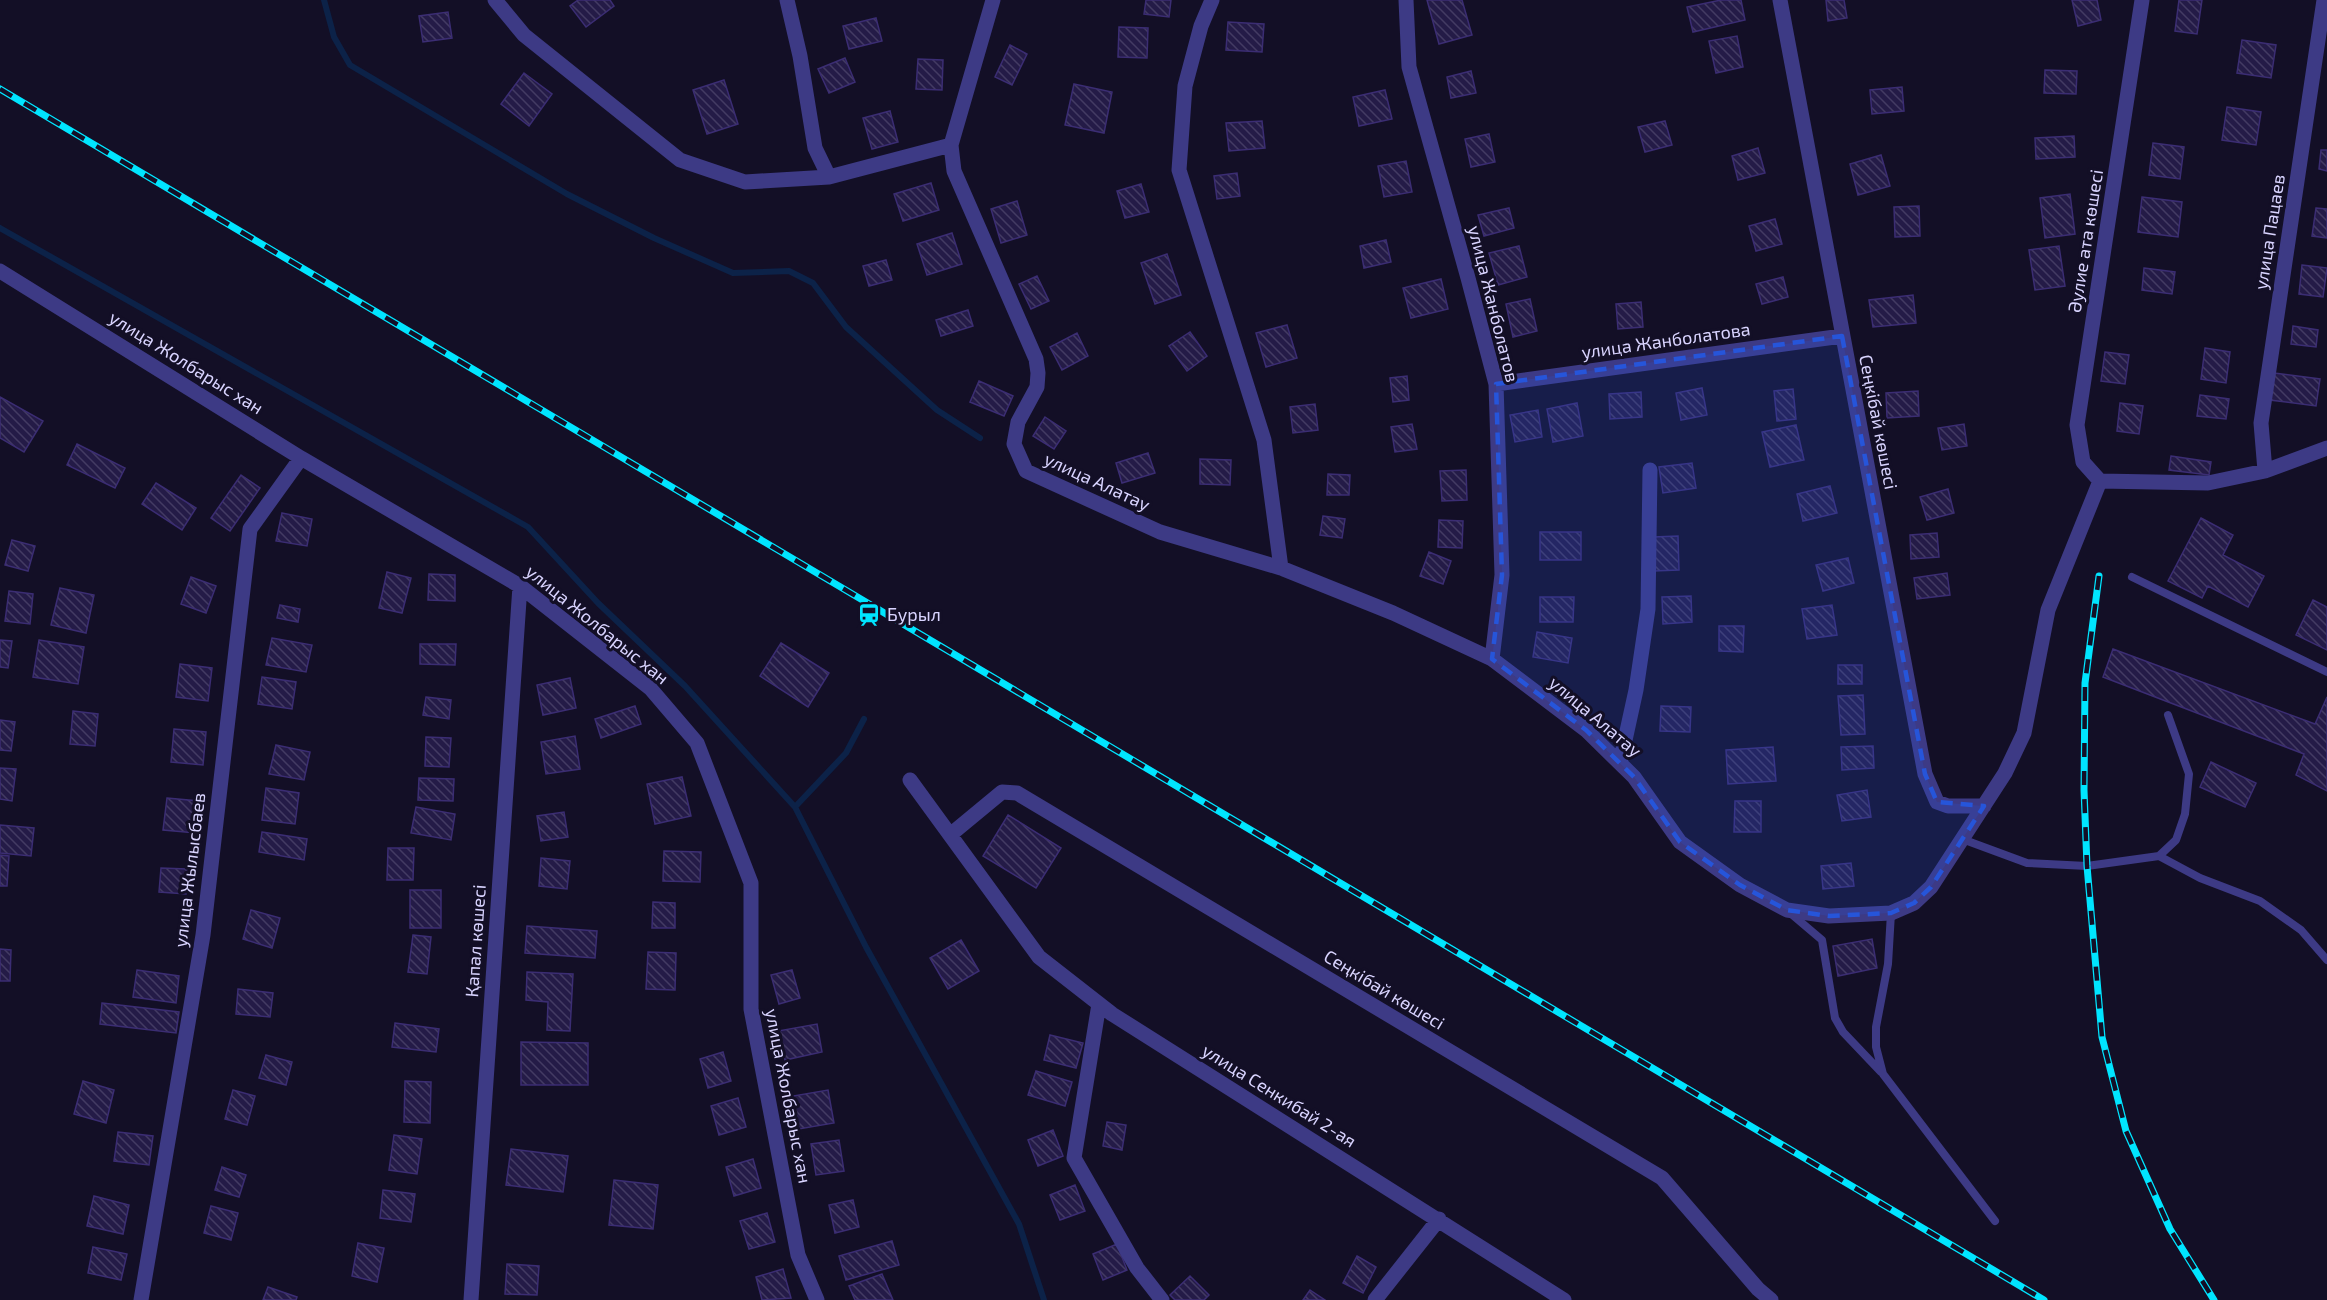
<svg xmlns="http://www.w3.org/2000/svg" width="2327" height="1300" font-family="'Exo 2',sans-serif">
<style>
.lines{fill:none;stroke-linecap:round;stroke-linejoin:round}
.stream{stroke:#0c2248;stroke-width:6}
.building{fill:url(#building-back-hatch);stroke:#3b2d73;stroke-width:1.5}
.lane{stroke:#3d3a85;stroke-width:8}
.street{stroke:#3d3a85;stroke-width:15}
.rail-casing{stroke:#00e5ff;stroke-width:7}
.rail{stroke:#130f26;stroke-width:4.5;stroke-dasharray:14;stroke-linecap:butt}
.marked{fill:#2655da;fill-opacity:0.2;stroke:#2655da;stroke-width:4.5;stroke-dasharray:12 8;stroke-linejoin:round}
.labels{text-anchor:middle;stroke-width:6;stroke-linejoin:round;paint-order:stroke}
.street-label{font-size:18px;fill:#d9d4ff;stroke:#130f26}
.poi-label{font-size:18px;fill:#d9d4ff;stroke:#130f26;text-anchor:start}
</style>
<defs>
<pattern id="building-back-hatch" width="6" height="6" patternUnits="userSpaceOnUse" patternTransform="scale(1.5)"><rect width="6" height="6" fill="#241b47"/><path d="M-1 5l2 2M0 0l6 6M5-1l2 2" fill="none" stroke="#433b63"/></pattern>
</defs>
<rect width="100%" height="100%" fill="#130f26"/>
<g class="lines">
<path class="stream" d="M324 0 334 37 350 65 567 194 654 238 733 273 789 271 813 283 846 327 937 410 980 438
M0 228 528 527 598 603 685 686 795 807 866 947 1019 1224 1044 1300
M795 807 846 753 864 719"/>
</g>
<path class="building" d="M578 0H610L614 6 586 27 570 6Z
M1146 0H1171L1169 17 1144 14Z
M1427 0H1462L1472 35 1439 44Z
M1721 0H1741L1745 20 1693 32 1687 7Z
M1826 0H1844L1847 18 1828 21Z
M2072 0H2097L2101 20 2078 26Z
M2179 0H2202L2197 34 2175 31Z
M448 12 452 38 423 42 419 16Z
M876 18 882 41 849 49 843 26Z
M1228 22 1264 24 1262 52 1226 50Z
M1119 27 1148 28 1147 58 1118 57Z
M1737 36 1743 67 1716 73 1709 41Z
M2242 40 2276 45 2271 78 2237 73Z
M1010 45 1027 54 1012 85 995 77Z
M845 58 855 82 829 93 818 69Z
M918 59 943 60 942 90 916 89Z
M2045 70 2077 71 2076 94 2044 93Z
M1471 71 1476 93 1451 98 1447 77Z
M524 73 552 94 529 126 501 104Z
M724 80 738 124 707 134 693 90Z
M1074 84 1112 92 1104 133 1065 125Z
M1902 87 1904 111 1872 114 1870 90Z
M1385 90 1392 119 1359 126 1353 97Z
M2227 107 2261 112 2256 145 2222 140Z
M890 111 898 142 872 149 863 118Z
M1262 121 1265 148 1229 151 1226 123Z
M1665 121 1672 145 1645 152 1638 127Z
M1489 134 1495 162 1471 167 1465 139Z
M2074 136 2075 157 2036 159 2035 138Z
M2153 143 2184 147 2180 179 2149 175Z
M1758 148 1765 173 1738 180 1732 156Z
M2321 150H2327V171L2319 169Z
M1881 155 1890 186 1858 195 1850 164Z
M1406 161 1412 192 1384 197 1378 166Z
M1237 173 1240 196 1217 199 1214 176Z
M931 183 939 210 903 221 894 194Z
M1141 184 1149 212 1125 218 1117 191Z
M2070 194 2075 234 2045 238 2040 198Z
M2142 197 2182 202 2178 237 2138 232Z
M1017 201 1027 235 1001 243 991 209Z
M1919 206 1920 236 1895 237 1894 207Z
M1509 208 1514 228 1484 236 1478 215Z
M2316 208 2327 209V238L2312 236Z
M1775 219 1782 244 1756 251 1749 226Z
M952 233 962 264 927 275 917 244Z
M1386 240 1391 262 1364 268 1360 246Z
M1519 246 1527 277 1498 285 1489 253Z
M2059 246 2065 286 2035 290 2029 250Z
M1167 254 1181 295 1155 304 1141 263Z
M886 260 892 280 869 286 863 266Z
M2302 265 2327 268 2323 297 2299 294Z
M2144 268 2175 272 2172 294 2142 290Z
M1037 276 1049 301 1031 309 1019 284Z
M1783 277 1788 297 1762 304 1756 284Z
M1441 279 1448 309 1411 318 1403 288Z
M1913 295 1916 323 1873 327 1869 300Z
M1530 299 1537 331 1513 337 1506 304Z
M1641 302 1643 327 1618 329 1616 304Z
M968 310 973 326 941 336 936 320Z
M1287 325 1297 358 1266 367 1256 333Z
M2293 326 2318 330 2316 347 2291 344Z
M1190 332 1207 356 1187 371 1169 346Z
M1077 333 1088 356 1062 370 1050 347Z
M2205 348 2230 352 2226 383 2201 379Z
M2105 352 2129 355 2125 384 2101 381Z
M2274 373 2320 379 2316 406 2270 400Z
M1407 376 1409 400 1393 402 1390 378Z
M979 381 1013 396 1004 416 970 402Z
M1702 388 1707 415 1681 420 1676 393Z
M1793 389 1796 419 1777 421 1774 391Z
M1918 391 1919 416 1887 418 1886 393Z
M1641 392 1642 417 1610 419 1609 394Z
M2200 395 2229 399 2226 419 2197 416Z
M0 397 43 421 24 452 0 438Z
M1577 403 1583 436 1553 442 1547 409Z
M2120 403 2143 406 2139 434 2117 431Z
M1315 404 1318 430 1293 433 1290 407Z
M1538 410 1542 437 1515 442 1510 415Z
M1045 417 1066 431 1054 449 1033 436Z
M1412 424 1417 449 1395 452 1391 427Z
M1964 424 1967 446 1942 450 1938 428Z
M1796 425 1804 460 1770 467 1762 432Z
M77 444 125 468 115 488 67 465Z
M1148 453 1155 473 1122 483 1116 463Z
M2171 456 2211 462 2209 475 2169 470Z
M1200 459 1231 460 1230 485 1200 484Z
M1692 463 1696 488 1663 493 1659 467Z
M1466 470 1467 500 1442 501 1440 471Z
M1328 474 1350 475 1349 495H1327Z
M241 475 260 488 230 531 211 518Z
M156 483 196 508 182 530 142 504Z
M1830 486 1837 513 1803 521 1797 494Z
M1948 489 1954 513 1927 520 1920 497Z
M282 513 312 519 307 546 276 541Z
M1323 516 1345 519 1342 538 1320 535Z
M2201 518 2233 535 2223 555 2264 576 2248 607 2208 586 2202 598 2168 581Z
M1439 520 1463 521 1462 548 1438 547Z
M1540 532H1581V560H1540Z
M1937 533 1939 557 1911 559 1910 535Z
M1678 536 1679 570 1654 571 1653 537Z
M12 540 35 546 28 571 5 565Z
M1429 552 1451 561 1443 584 1420 576Z
M1848 558 1854 583 1823 591 1816 565Z
M387 572 411 578 402 613 379 608Z
M1947 573 1950 595 1917 599 1914 578Z
M429 574 455 575V601L428 600Z
M191 577 216 586 206 613 181 604Z
M60 588 94 595 86 633 51 625Z
M9 591 33 594 30 624 5 621Z
M1691 596 1692 622 1663 624 1662 597Z
M1540 597H1574L1573 622H1540Z
M2313 600 2327 607V650L2296 635Z
M280 605 300 609 298 622 277 618Z
M1832 605 1837 635 1807 639 1802 609Z
M1719 626H1744L1743 652 1719 651Z
M1537 632 1572 638 1568 663 1533 657Z
M272 638 312 645 306 672 266 665Z
M0 640 12 641 8 668 0 667Z
M39 640 84 647 78 684 33 677Z
M781 643 829 673 808 707 760 676Z
M420 644H456L455 665 420 664Z
M2113 649 2315 724 2327 697V791L2296 775 2304 754 2103 677Z
M180 664 212 668 208 701 176 697Z
M1838 665H1862V684H1838Z
M262 677 296 682 292 709 258 704Z
M570 678 576 708 543 715 537 685Z
M1863 695 1865 734 1841 735 1838 696Z
M426 697 451 700 449 719 423 715Z
M635 706 641 724 601 738 595 719Z
M1661 706 1691 707 1690 732 1660 731Z
M73 711 98 714 95 746 70 744Z
M0 720 15 722 11 751 0 750Z
M174 729 206 732 203 765 171 762Z
M575 736 580 769 546 774 541 742Z
M426 737 451 738 449 767 425 766Z
M276 745 310 752 304 780 269 774Z
M1873 746 1874 768 1842 770 1841 747Z
M1773 747 1776 781 1728 784 1726 750Z
M2211 762 2256 783 2245 807 2200 787Z
M0 768 16 769 12 801 0 799Z
M682 777 691 816 655 824 647 784Z
M419 778 454 779 453 801 418 800Z
M266 788 299 793 295 824 262 820Z
M1867 790 1871 817 1842 821 1837 795Z
M167 798 199 801 196 833 163 830Z
M1735 801H1761V832H1734Z
M416 807 455 814 451 840 411 833Z
M564 812 568 837 541 841 537 816Z
M1008 815 1061 848 1036 888 983 856Z
M0 825 34 828 31 856 0 853Z
M262 832 307 839 304 860 259 852Z
M388 848H414L413 880H387Z
M664 851 701 852 700 882 663 881Z
M0 855 9 856 7 886H0Z
M541 858 570 861 567 889 539 886Z
M1851 863 1854 886 1823 889 1821 866Z
M161 868 187 869 186 894 159 892Z
M410 890H441V928H410Z
M653 902 675 903V928H652Z
M251 910 280 918 272 948 243 939Z
M527 926 597 931 595 958 525 953Z
M413 935 431 937 427 974 408 972Z
M1872 939 1877 968 1838 976 1833 946Z
M961 940 979 971 948 989 930 958Z
M0 949 11 950 10 981H0Z
M648 952 676 953 675 990 646 989Z
M137 970 179 976 176 1003 133 997Z
M792 970 800 998 779 1004 771 975Z
M527 972 573 974 570 1031 547 1030 548 1002 526 1000Z
M238 989 273 993 270 1017 236 1014Z
M102 1003 179 1012 176 1033 100 1024Z
M395 1023 439 1029 436 1052 392 1047Z
M817 1024 822 1052 785 1060 778 1031Z
M1050 1035 1083 1043 1076 1068 1044 1060Z
M521 1042 588 1043V1085H521Z
M723 1052 731 1081 708 1088 700 1059Z
M266 1055 292 1062 286 1085 259 1078Z
M1036 1071 1072 1082 1065 1106 1028 1095Z
M83 1081 114 1090 106 1123 74 1114Z
M405 1081 431 1082 430 1123 404 1122Z
M233 1090 255 1096 247 1125 225 1119Z
M828 1090 834 1123 799 1129 793 1096Z
M738 1098 746 1127 719 1135 711 1106Z
M1107 1122 1126 1125 1122 1150 1103 1146Z
M1053 1130 1063 1156 1038 1166 1028 1140Z
M118 1132 153 1136 149 1165 114 1161Z
M394 1135 422 1139 417 1174 389 1170Z
M839 1140 844 1171 816 1175 811 1144Z
M511 1149 568 1156 563 1192 506 1185Z
M753 1159 761 1188 734 1196 726 1167Z
M222 1167 246 1175 239 1197 215 1190Z
M614 1180 658 1185 653 1229 609 1225Z
M1075 1185 1085 1211 1060 1220 1050 1195Z
M383 1190 415 1194 411 1222 380 1218Z
M94 1196 129 1205 123 1234 87 1226Z
M853 1200 859 1227 835 1233 829 1205Z
M211 1206 238 1213 231 1240 204 1233Z
M767 1213 775 1242 749 1249 740 1221Z
M892 1241 899 1265 846 1280 839 1256Z
M358 1243 384 1248 377 1282 352 1276Z
M1117 1244 1127 1270 1103 1280 1093 1254Z
M93 1247 127 1254 121 1280 88 1273Z
M1357 1256 1376 1267 1363 1293 1343 1283Z
M507 1264 539 1266 537 1295 505 1294Z
M783 1269 791 1298 762 1300 756 1277Z
M882 1274 893 1300H855L849 1286Z
M1190 1276 1209 1295 1204 1300H1175L1170 1295Z
M268 1287 297 1297 296 1300H263Z
M1310 1290 1325 1300H1303Z"/>
<g class="lines">
<path class="lane" d="M2132 577 2327 672
M1962 839 2027 863 2087 866 2159 856 2176 840 2185 814 2189 774 2168 715
M2159 856 2200 878 2260 901 2301 930 2327 960
M1789 912 1822 940 1835 1018 1843 1032 1881 1072
M1891 913 1888 964 1876 1027V1047L1883 1074 1995 1221"/>
<path class="street" d="M495 0 524 35 680 160 745 182 829 177
M787 0 800 56 815 148 829 177 951 145
M993 0 951 145 954 171 1036 359 1038 373 1037 387 1018 422 1014 444 1026 471 1160 532 1281 568 1393 613 1492 659 1586 730 1634 777 1680 842 1740 885 1787 910 1829 916 1891 913 1914 903 1931 887 2005 773 2024 733 2048 610 2100 481 2208 483 2265 471 2327 448
M1212 0 1201 26 1185 86 1179 170 1264 440 1281 568
M1406 0 1409 67 1468 278 1496 384 1502 575 1492 659
M1780 0 1925 774 1937 802 1948 806H1984
M0 271 301 458 520 586 650 688 697 743 751 883V1009L798 1255 817 1300
M1496 384 1842 336
M2265 471 2261 423 2324 0
M2100 481 2083 462 2077 425 2142 0
M1620 763 1636 690 1648 609 1650 470
M910 780 1039 957 1112 1014 1564 1300
M950 835 1002 792 1017 793 1662 1178 1758 1289 1771 1300
M1099 1004 1074 1158 1137 1268 1162 1300
M141 1300 203 935 250 529 301 458
M471 1300 520 586
M1375 1300 1439 1219"/>
<g class="rail-casing">
<path id="rail" d="M0 89 2044 1300
M2099 576 2085 683 2084 790 2087 866 2102 1037 2126 1131 2170 1229 2214 1300"/>
</g>
<use href="#rail" class="rail"/>
</g>
<path class="marked" d="M1842 336 1925 774 1937 802 1984 806 1931 887 1914 903 1891 913 1829 916 1787 910 1740 885 1680 842 1634 777 1586 730 1492 659 1502 575 1496 384Z"/>
<defs>
<g id="station-bare" transform="scale(1.8)"><path d="M-3-6H3Q5-6 5-4V2Q5 4 3 4L4.5 6H3L1.5 4h-3L-3 6H-4.5L-3 4Q-5 4-5 2V-4Q-5-6-3-6ZM-3.5-4v3h7v-3ZM-3.5 1v1.5H-2V1ZM2 1v1.5H3.5V1Z" fill="#00e5ff" stroke="#130f26" stroke-width="2.5" paint-order="stroke"/></g>
</defs>
<g fill-rule="evenodd">
<use href="#station-bare" x="869" y="615"/>
</g>
<g class="labels">
<g class="street-label">
<text transform="translate(2270 232) rotate(-81)" y="6">улица Пацаев</text>
<text transform="translate(2086 241) rotate(-81)" y="6">Әулие ата көшесі</text>
<text transform="translate(1493 304) rotate(76)" y="6">улица Жанболатов</text>
<text transform="translate(1666 341) rotate(-8)" y="6">улица Жанболатова</text>
<text transform="translate(186 363) rotate(32)" y="6">улица Жолбарыс хан</text>
<text transform="translate(1878 422) rotate(79)" y="6">Сеңкібай көшесі</text>
<text transform="translate(1097 482) rotate(25)" y="6">улица Алатау</text>
<text transform="translate(597 625) rotate(39)" y="6">улица Жолбарыс хан</text>
<text transform="translate(1595 717) rotate(40)" y="6">улица Алатау</text>
<text transform="translate(190 870) rotate(-83)" y="6">улица Жылысбаев</text>
<text transform="translate(476 941) rotate(-86)" y="6">Қапал көшесі</text>
<text transform="translate(1384 990) rotate(31)" y="6">Сеңкібай көшесі</text>
<text transform="translate(788 1096) rotate(79)" y="6">улица Жолбарыс хан</text>
<text transform="translate(1279 1096) rotate(32)" y="6">улица Сенкибай 2-ая</text>
</g>
<g class="poi-label">
<text x="887" y="621">Бурыл</text>
</g>
</g>
</svg>
